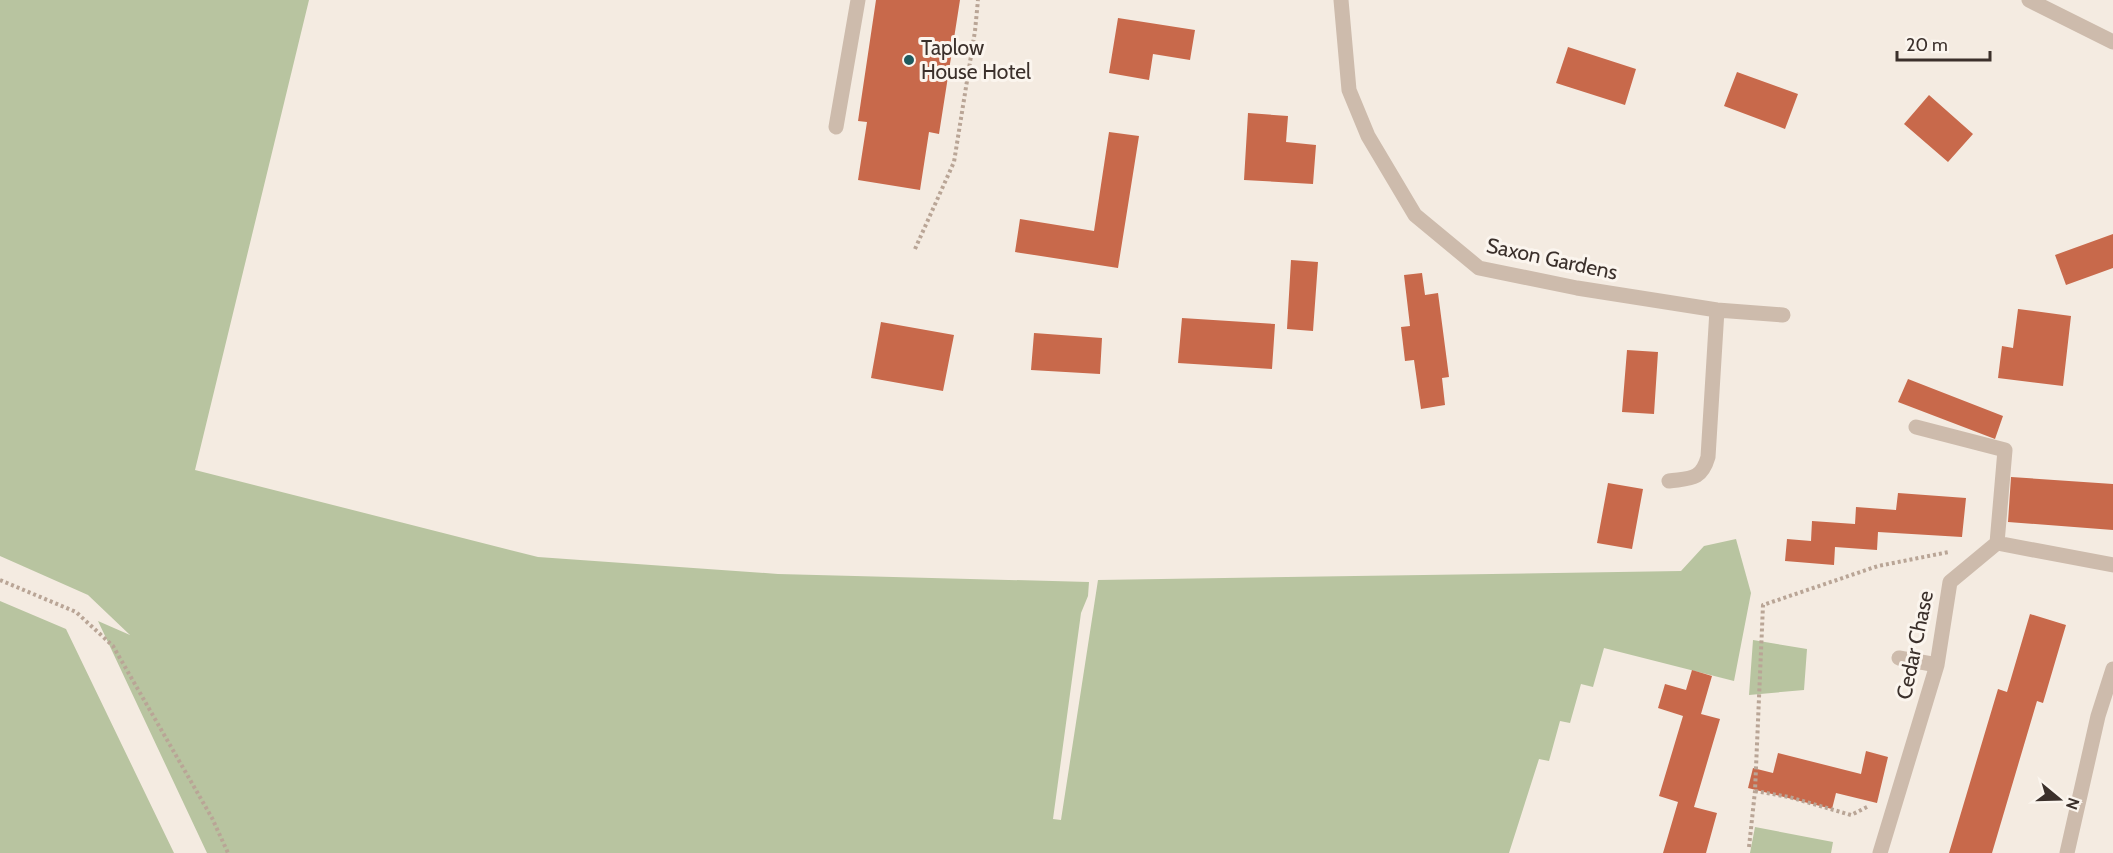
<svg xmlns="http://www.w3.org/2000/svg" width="2113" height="853" font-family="Cabin,sans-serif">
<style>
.green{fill:#b8c4a0}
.building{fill:#c8694b}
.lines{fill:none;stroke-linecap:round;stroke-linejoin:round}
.path{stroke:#b9a596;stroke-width:4;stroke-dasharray:3 3;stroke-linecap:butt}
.minor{stroke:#cdbbac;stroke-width:15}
.poi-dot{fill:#1f5a5e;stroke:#fbf5ee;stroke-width:2}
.labels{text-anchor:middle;stroke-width:6;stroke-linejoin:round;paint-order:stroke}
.poi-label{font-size:21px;fill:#3b302b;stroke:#fbf5ee;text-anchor:start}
.street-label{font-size:21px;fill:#3b302b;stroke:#fbf5ee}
</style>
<rect width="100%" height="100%" fill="#f4ebe1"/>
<path class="green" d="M0 0H309L195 470 538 557 778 574 1089 582 1088 596 1081 613 1053 819 1061 820 1098 580 1681 571 1704 546 1736 539 1751 593 1734 681 1604 648 1593 687 1581 684 1570 723 1560 721 1549 761 1539 759 1509 853H207L98 621 130 635 88 595 0 556Z
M0 601 66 629 174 853H0Z
M1753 640 1807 649 1804 690 1749 695Z
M1755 827 1833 842 1831 853H1750Z"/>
<path class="building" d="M876 0H960L939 134 929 132 920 190 858 180 867 122 858 121Z
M1118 18 1195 30 1190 60 1153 54 1149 80 1109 73Z
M1568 47 1636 69 1625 105 1556 83Z
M1737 72 1798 94 1785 129 1724 106Z
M1929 95 1973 134 1948 162 1904 124Z
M1248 113 1288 116 1286 142 1316 145 1313 184 1244 180Z
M1109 132 1139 136 1118 268 1015 252 1020 219 1094 231Z
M2113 234V268L2066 285 2055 255Z
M1291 260 1318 262 1313 331 1287 329Z
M1422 273 1425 295 1438 293 1449 377 1442 378 1445 405 1421 409 1414 360 1405 361 1401 327 1410 326 1404 275Z
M2018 309 2071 316 2063 386 1998 378 2002 346 2013 348Z
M1182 318 1275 324 1272 369 1178 363Z
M881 322 954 335 943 391 871 378Z
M1034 333 1102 338 1100 374 1031 370Z
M1627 350 1658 352 1654 414 1622 412Z
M1908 379 2003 416 1995 439 1898 402Z
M2011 477 2113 484V530L2008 522Z
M1608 483 1643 489 1632 549 1597 543Z
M1898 493 1966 498 1962 537 1878 532 1877 550 1835 547 1834 565 1785 561 1787 539 1811 541 1812 521 1855 524 1856 507 1896 510Z
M2030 614 2066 625 2043 703 2037 701 1992 853H1949L1998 689 2007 692Z
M1692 670 1712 676 1701 714 1720 719 1694 807 1717 813 1706 853H1663L1678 802 1659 796 1683 716 1658 708 1665 684 1686 690Z
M1866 751 1888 757 1877 803 1836 793 1832 809 1748 788 1753 768 1773 773 1778 753 1861 774Z"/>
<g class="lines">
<path class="path" d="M915 249 954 162 975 31 978 0
M0 580 76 612 113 646 212 818 228 853
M1755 791 1789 797 1851 815 1869 806
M1749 847 1755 791 1763 605 1878 566 1949 552"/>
<path class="minor" d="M1341 0 1349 90 1368 136 1415 215 1479 268 1577 288 1717 310 1783 315
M2029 0 2113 42
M836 127 858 0
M1916 427 2005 450 1997 543
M1669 481C1690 478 1701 481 1708 457L1717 310
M1899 658 1937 665
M1880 853 1937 665 1950 582 1997 543 2113 565
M2067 853 2098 716 2113 669"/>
</g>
<circle class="poi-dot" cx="909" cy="60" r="6"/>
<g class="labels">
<g class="poi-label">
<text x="921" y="55">Taplow<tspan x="921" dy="24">House Hotel</tspan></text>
</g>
<g class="street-label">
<text transform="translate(1552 259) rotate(12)" y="7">Saxon Gardens</text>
<text transform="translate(1915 645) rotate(-78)" y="7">Cedar Chase</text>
</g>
</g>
<g transform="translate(2059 799) rotate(109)" stroke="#fbf5ee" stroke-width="4.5" paint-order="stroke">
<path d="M0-4.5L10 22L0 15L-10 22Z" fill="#3b302b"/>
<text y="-9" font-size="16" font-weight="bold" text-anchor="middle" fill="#3b302b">N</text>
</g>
<path d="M1897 51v9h93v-9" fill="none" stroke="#3b302b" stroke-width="3"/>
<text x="1906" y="51" font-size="18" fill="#3b302b" stroke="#fbf5ee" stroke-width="4.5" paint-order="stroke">20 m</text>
</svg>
